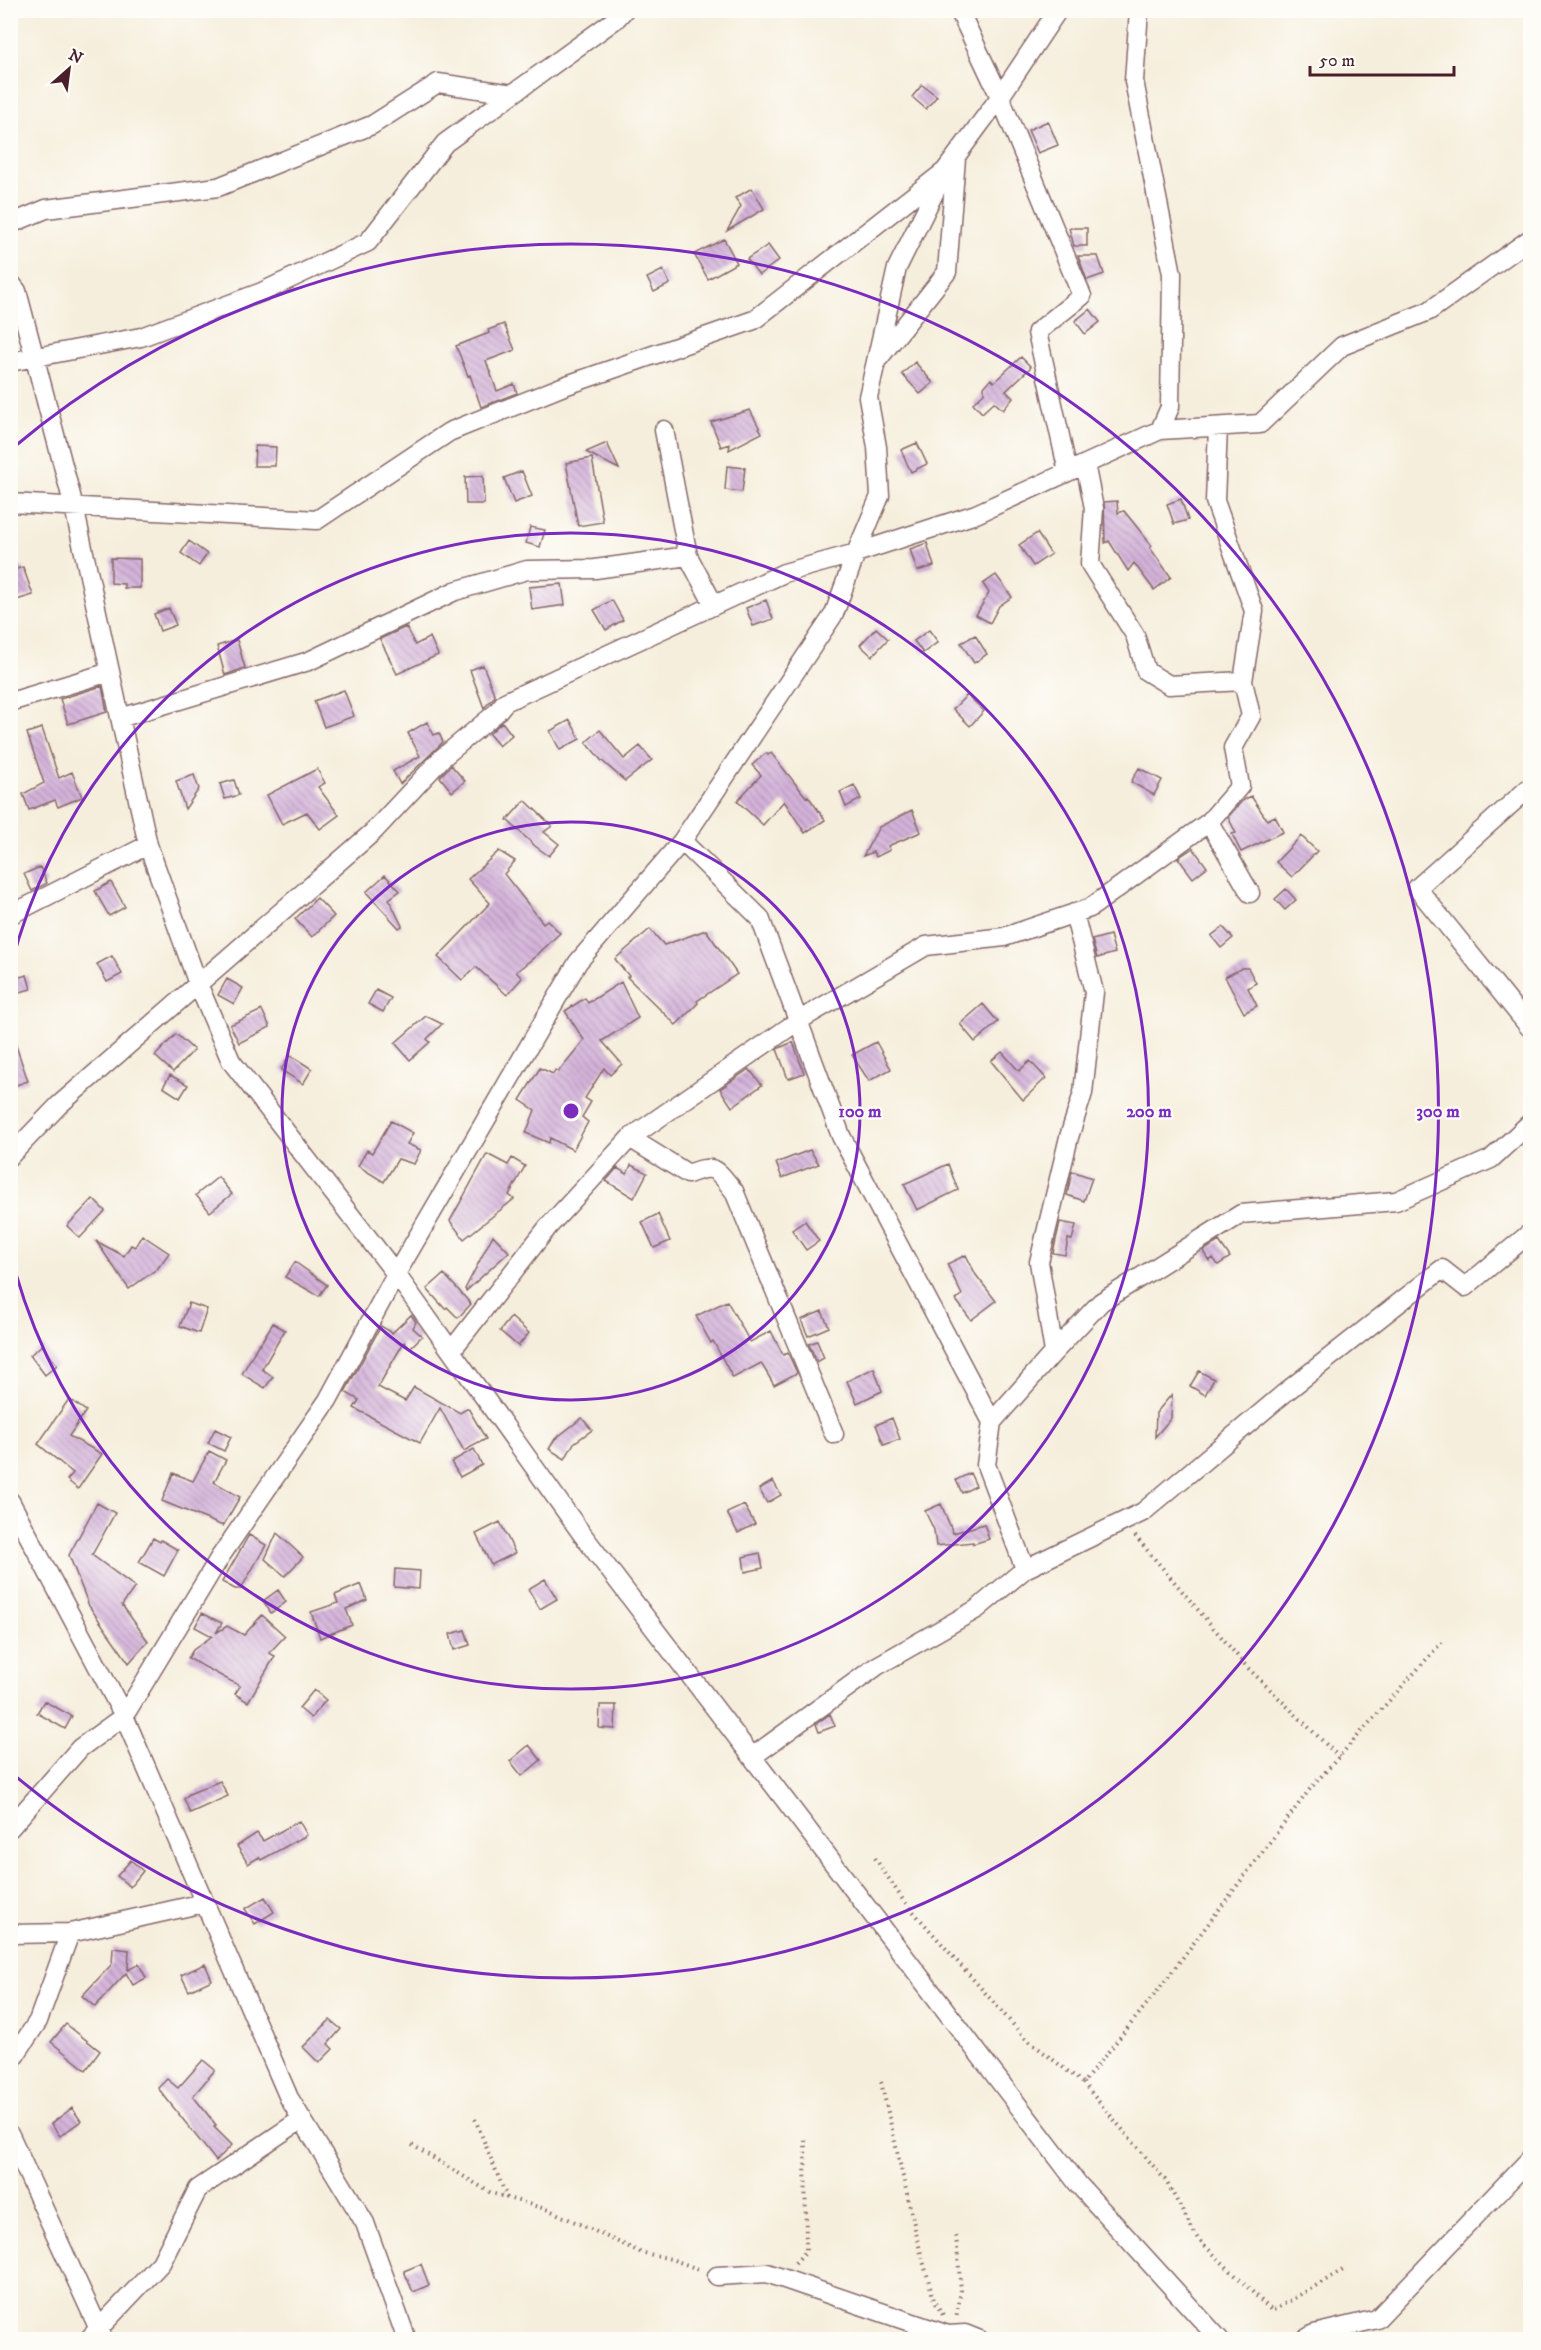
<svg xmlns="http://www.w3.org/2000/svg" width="1541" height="2350" font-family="'IM FELL DW Pica',serif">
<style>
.building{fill:url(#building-back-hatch)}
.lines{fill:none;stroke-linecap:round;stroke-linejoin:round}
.street-casing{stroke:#866769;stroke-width:21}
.path{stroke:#866769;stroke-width:4;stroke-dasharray:1.5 4.5;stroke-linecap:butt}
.street{stroke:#fff;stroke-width:18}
.ring{fill:none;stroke:#7b2cbf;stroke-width:3}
.centre{fill:#7b2cbf;stroke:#fdfcf7;stroke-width:3}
.ring-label{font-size:18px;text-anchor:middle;font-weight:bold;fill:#7b2cbf;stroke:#fdfcf7;stroke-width:4.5;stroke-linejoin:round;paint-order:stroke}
</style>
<defs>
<pattern id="building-back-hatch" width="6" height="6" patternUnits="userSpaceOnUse" patternTransform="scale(1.5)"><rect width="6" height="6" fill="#d4b3da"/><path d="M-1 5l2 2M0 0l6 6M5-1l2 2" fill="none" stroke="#ae91b1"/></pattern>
</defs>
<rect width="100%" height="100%" fill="#fdfcf7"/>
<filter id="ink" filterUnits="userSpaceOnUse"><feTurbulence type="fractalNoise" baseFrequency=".0167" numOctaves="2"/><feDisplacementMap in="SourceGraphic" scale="12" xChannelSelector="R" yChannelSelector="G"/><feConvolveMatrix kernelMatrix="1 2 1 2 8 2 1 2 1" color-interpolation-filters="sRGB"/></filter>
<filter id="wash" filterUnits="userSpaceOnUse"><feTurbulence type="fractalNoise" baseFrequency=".008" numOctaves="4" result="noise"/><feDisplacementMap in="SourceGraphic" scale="24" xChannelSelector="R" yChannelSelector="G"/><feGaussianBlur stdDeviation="1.35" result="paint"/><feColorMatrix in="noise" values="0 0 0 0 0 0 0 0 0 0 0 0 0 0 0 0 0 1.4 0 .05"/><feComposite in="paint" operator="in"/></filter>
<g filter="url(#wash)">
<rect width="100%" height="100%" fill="#f6eedc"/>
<g id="blocks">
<path class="building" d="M922 85 937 96 926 109 912 97Z
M1048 121 1058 145 1038 153 1028 130Z
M752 188 764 209 727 231 741 206 735 198Z
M1069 228H1087V246H1074Z
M724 239 737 263 708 279 694 254Z
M768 245 779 260 759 275 747 259Z
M1078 256H1098L1104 274 1087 280Z
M663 270 670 284 654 292 647 278Z
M1090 309 1100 322 1085 334 1075 321Z
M504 324 515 350 486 361 497 391 514 384 517 393 481 407 470 375 468 376 456 346 489 333 488 330Z
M1021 357 1031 367 1006 391 1013 398 1003 410 994 402 982 413 973 403 984 393V387L991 379 994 382Z
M915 362 933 383 920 394 902 374Z
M750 410 762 433 729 450 730 444 721 447 711 422Z
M607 443 619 469 586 452Z
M917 443 927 464 911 472 901 450Z
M255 446 276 447 275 466H254Z
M592 458 603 522 578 526 566 463Z
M727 466 745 468 742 492 725 490Z
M522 471 532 496 514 503 504 478Z
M483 476 484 504H466L465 477Z
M1181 499 1188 520 1174 524 1167 504Z
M1117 501 1118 513 1124 511 1152 546 1150 548 1171 577 1154 590 1134 563 1128 571 1109 541 1105 543 1104 502Z
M530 527 545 530 540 547 526 543Z
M1037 533 1051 554 1033 566 1019 545Z
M189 541 207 554 199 566 181 553Z
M927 543 934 566 917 571 910 549Z
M111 558 140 559V588H124V584L111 583Z
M23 567 33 595 10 602V571Z
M996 575 1012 597 999 606 990 623 976 615 989 593 983 584Z
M562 584 565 605 532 610 529 587Z
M612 600 623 620 606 630 594 610Z
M766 600 773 619 753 626 746 608Z
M169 608 176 625 160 631 154 614Z
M406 627 415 645 430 637 438 655 397 674 380 639Z
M876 628 888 639 872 656 860 645Z
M929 630 938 642 923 653 914 641Z
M975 635 987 654 974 663 961 643Z
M237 640 245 668 225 675 217 646Z
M483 665 495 696 484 708 470 670Z
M102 686 107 712 68 724 60 699Z
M344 690 354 716 324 727 314 701Z
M967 695 984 711 970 726 953 709Z
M570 720 580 739 560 750 550 731Z
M427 722 434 735 439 733 443 742 400 784 393 771 420 756 408 733Z
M502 722 512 735 499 746 489 734Z
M42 728 59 778 72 772 82 797 58 807 55 800 29 810 23 794 44 783 27 733Z
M600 730 624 759 640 746 652 760 625 781 601 760 586 742Z
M766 753 768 755 771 753 806 797 808 796 825 820 805 833 784 801 763 825 737 801 761 775 752 765Z
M451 765 465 781 452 792 440 777Z
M1139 768 1162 780 1154 795 1131 782Z
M317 769 325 783 318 787 339 815 320 829 307 812 282 824 267 795Z
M194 775 199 789 185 809 176 781Z
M234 780 239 795 225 799 220 784Z
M854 785 861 799 846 807 840 792Z
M1251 796 1267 820 1275 816 1283 832 1241 852 1232 834 1236 833 1228 817 1242 801Z
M525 800 552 826 544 832 559 844 549 856 535 846 507 820Z
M912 810 921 832 888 846 890 850 876 857 873 852 863 856 879 827Z
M1301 836 1317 851 1292 877 1276 862Z
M1193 848 1207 867 1193 878 1178 858Z
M499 851 515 861 504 874 543 923 547 920 560 933 537 955 516 972 522 978 507 995 476 967 462 980 438 957 490 903 468 879Z
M40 867 47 883 32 891 24 874Z
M385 875 400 891 389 899 402 926 399 928 366 892Z
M111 882 125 907 109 916 95 891Z
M1286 889 1296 900 1285 910 1275 899Z
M317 898 334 916 312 937 295 919Z
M1223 927 1233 938 1221 948 1211 936Z
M650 929 664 945 706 930 737 974 697 1001 698 1003 676 1025 627 977 629 976 615 959Z
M1110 935 1115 953 1097 958 1092 940Z
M112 956 122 974 107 982 97 964Z
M1242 968H1248L1256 983 1248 988 1257 1006 1244 1013 1225 977Z
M27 975 31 989 16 993 13 979Z
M227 979 243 988 234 1004 218 995Z
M621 982 638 1018 602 1041 622 1064 610 1075 604 1068 585 1098 591 1102 582 1117 588 1122 573 1150 550 1138 549 1143 526 1133 535 1110 520 1100 540 1068 553 1074 555 1070 558 1072 584 1040 565 1011 585 998 588 1003Z
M376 990 391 998 383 1012 368 1004Z
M983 1004 998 1022 975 1042 960 1024Z
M262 1010 270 1027 239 1043 230 1025Z
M426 1016 442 1024 427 1039 430 1042 410 1060 395 1043Z
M176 1034 194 1050 173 1072 155 1056Z
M13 1037 28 1081 10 1087V1038Z
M793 1042 804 1073 788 1079 777 1049Z
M876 1042 891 1069 869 1081 852 1055Z
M1002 1052 1019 1071 1030 1061 1046 1078 1023 1100 991 1061Z
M290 1055 312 1069 303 1084 281 1070Z
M749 1069 762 1085 732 1107 720 1089Z
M170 1075 188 1085 180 1098 163 1087Z
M391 1121 413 1133 407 1144 421 1150 414 1164 398 1159 384 1182 358 1166 367 1150 372 1153Z
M810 1150 819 1164 782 1178 776 1163Z
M487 1154 508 1165 512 1158 525 1166 509 1195 514 1199 464 1239 450 1221Z
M948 1164 958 1190 917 1210 904 1184Z
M631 1165 647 1173 634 1198 606 1181 617 1168 627 1174Z
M1072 1171 1092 1178 1084 1201 1067 1195Z
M218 1177 232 1194 210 1212 196 1195Z
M93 1199 105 1211 80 1238 67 1226Z
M658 1214 670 1241 654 1248 642 1222Z
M805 1221 819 1241 806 1250 792 1230Z
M1060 1222 1076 1225 1072 1240 1068 1239 1065 1255 1053 1253Z
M142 1235 169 1253 158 1268 129 1289 96 1241 124 1256 131 1245 135 1247Z
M493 1235 509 1252 466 1291 465 1289Z
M1219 1241 1230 1257 1218 1265 1213 1258 1209 1261 1203 1251Z
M966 1255 976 1275 996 1301 971 1320 956 1300 962 1295 947 1264Z
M295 1262 327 1285 319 1296 285 1277Z
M444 1274 471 1304 458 1318 447 1307 445 1309 427 1289Z
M727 1301 750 1342 771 1331 783 1355 788 1353 797 1373 774 1385 761 1363 733 1378 713 1341 711 1343 696 1316Z
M189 1303 207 1309 199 1333 180 1326Z
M822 1311 829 1327 808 1336 801 1320Z
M411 1315 416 1322 413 1328 422 1336 410 1348 404 1342 378 1387 405 1401 414 1387 460 1413 468 1408 486 1439 464 1451 440 1408 420 1443 354 1408 359 1400 345 1392 381 1326 392 1333Z
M511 1317 529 1333 518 1346 500 1331Z
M273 1323 285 1330 262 1369 273 1377 265 1388 242 1374 259 1343 260 1344Z
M817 1341 824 1358 817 1362 809 1344Z
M42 1345 57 1365 45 1375 30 1355Z
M874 1368 882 1391 857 1403 847 1381Z
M1199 1371 1214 1379 1205 1395 1190 1386Z
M1172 1394 1171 1418 1155 1437 1156 1413Z
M69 1399 86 1411 69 1436 102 1454 78 1489 67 1480 73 1473 38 1444Z
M582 1418 592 1430 574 1443 565 1459 549 1449 555 1439Z
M892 1418 900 1439 884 1445 876 1425Z
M215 1429 231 1437 224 1451 208 1443Z
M474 1449 482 1465 460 1477 451 1462Z
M209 1451 226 1460 214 1482 240 1497 223 1526 162 1501 173 1473 193 1481Z
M970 1473 976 1486 962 1493 956 1480Z
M773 1481 781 1495 767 1503 759 1489Z
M97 1503 115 1513 92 1555 135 1587 122 1605 148 1641 129 1663 89 1606 69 1555Z
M941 1504 953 1533 984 1524 989 1539 973 1544V1542L936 1546 934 1530 925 1511Z
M744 1505 755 1524 738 1533 727 1513Z
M500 1522 515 1553 491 1565 476 1534Z
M277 1533 303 1557 285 1576 265 1559Z
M249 1535 266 1545 241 1589H235L222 1582Z
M153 1538 160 1542 161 1540 178 1550 164 1576 139 1562Z
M760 1553 763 1568 745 1572 743 1557Z
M395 1569 420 1571 419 1589 394 1587Z
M545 1579 557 1599 540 1609 528 1589Z
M361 1584 367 1600 346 1609 352 1625 320 1638 311 1612 338 1603 335 1595Z
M278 1590 286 1602 271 1613 263 1601Z
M202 1613 222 1623 216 1633 227 1626 244 1635 262 1615 285 1636 269 1653 275 1656 248 1702 235 1694 240 1686 188 1658 193 1650 212 1636 195 1627Z
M465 1630 470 1645 454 1650 450 1634Z
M314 1690 326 1700 311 1718 299 1708Z
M44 1701 72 1716 65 1729 37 1713Z
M600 1705H616L615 1729 599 1728Z
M830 1714 835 1726 819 1732 816 1724Z
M529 1745 541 1760 522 1776 510 1761Z
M220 1781 228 1796 190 1813 184 1799 189 1794Z
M299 1821 307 1835 261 1860 259 1857 248 1864 237 1846 257 1833 263 1841Z
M131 1860 143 1871 130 1887 117 1876Z
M265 1897 274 1912 255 1924 245 1909Z
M113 1948 129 1950 128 1970 139 1964 146 1978 133 1985 126 1973 95 2007 82 1996 112 1964Z
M205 1964 212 1980 189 1991 181 1975Z
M330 2020 341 2029 328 2044 333 2049 319 2063 303 2047Z
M66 2024 100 2051 86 2070 51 2042Z
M203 2060 215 2070 193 2096 216 2125 214 2127 232 2145 216 2161 158 2088 167 2079 178 2088Z
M72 2108 81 2121 60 2136 51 2124Z
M421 2264 429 2285 413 2292 404 2271Z"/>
</g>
</g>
<g filter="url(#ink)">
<use href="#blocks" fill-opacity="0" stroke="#866769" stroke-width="1.5"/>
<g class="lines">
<g class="street-casing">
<path id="street" d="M959 10 1000 97 1082 296 1037 332 1068 472
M10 224 46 209 218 187 372 125 438 83 513 94
M10 282 17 291 74 507 148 845 198 984 231 1061 396 1274 582 1534 1078 2184 1220 2340
M879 358 947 272 956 158
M10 362 141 337 262 292 368 242 445 143 616 19 624 10
M664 430 688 556 714 605
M1160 430 1260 424 1342 346 1429 311 1530 239
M1085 464 1094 508 1090 564 1135 635 1146 671 1169 685 1243 681 1254 611 1215 501 1218 427
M10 503 317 520 449 432 564 386 754 320 945 171 1000 97 1058 10
M1243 681 1251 716 1233 748 1240 786 1209 822 1250 893
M10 702 110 672
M120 718 309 661 455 591 527 570 595 569 688 556
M1530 787 1417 888 1530 1028
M682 841 760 918 841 1136 992 1422
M10 915 148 845
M630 1138 688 1174C716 1163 716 1169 734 1191L834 1434
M10 1156 59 1105 373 832 442 758 496 713 505 702 784 573 856 553 976 514 1160 430 1170 407 1172 274 1134 81 1139 10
M451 1351 548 1227 630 1138 798 1021 926 946 1004 937 1090 908 1209 822
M1054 1352 1101 1302 1241 1214 1396 1201 1491 1159 1530 1123
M10 1501 124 1716 289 2098 365 2223 407 2340
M1025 1569 986 1465 992 1422 1054 1352 1039 1262 1069 1137 1083 1093 1094 992 1074 913
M752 1757 877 1666 977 1609 1025 1569 1143 1512 1287 1391 1442 1269 1465 1287 1530 1233
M10 1828 80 1748 124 1716 220 1557 328 1400 396 1274 578 962 682 841 834 614 856 553 880 496 877 447 868 397 897 268 945 171
M10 1934 70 1933 204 1903
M10 2063 38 2021 70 1933
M10 2135 103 2338
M717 2276 767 2273 948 2335 965 2334 980 2340
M88 2340 161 2263 198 2189 302 2119
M1304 2340 1314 2334 1377 2319 1530 2159"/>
</g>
<path class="path" d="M1135 1536 1247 1667 1339 1757
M875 1858 903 1900 1025 2038 1083 2083 1159 1989 1310 1789 1442 1642
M881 2082 920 2250 934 2300 943 2315
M1083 2083 1166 2181 1198 2239 1272 2311 1343 2270
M475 2119 507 2198
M412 2145 491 2193 549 2210 640 2252 671 2259 701 2270
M956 2236 961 2290 956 2319
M795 2263 806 2251 805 2136"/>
<use href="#street" class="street"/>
</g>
</g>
<g class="ring">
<circle cx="571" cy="1111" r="289"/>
<path d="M11 966A578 578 0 1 1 11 1256"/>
<path d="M14 447A867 867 0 1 1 14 1775"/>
</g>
<circle cx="571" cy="1111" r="9" class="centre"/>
<g class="ring-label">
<text x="860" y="1117">100 m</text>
<text x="1149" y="1117">200 m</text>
<text x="1438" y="1117">300 m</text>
</g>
<rect width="1541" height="2350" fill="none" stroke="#fdfcf7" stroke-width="36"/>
<g transform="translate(69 69) rotate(28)" stroke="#fdfcf7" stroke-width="4.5" paint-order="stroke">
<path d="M0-4.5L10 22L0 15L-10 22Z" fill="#4a1f2b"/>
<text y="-9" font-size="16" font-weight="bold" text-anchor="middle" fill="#4a1f2b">N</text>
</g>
<path d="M1310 66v9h144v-9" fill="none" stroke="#4a1f2b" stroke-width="3"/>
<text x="1319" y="66" font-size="18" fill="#4a1f2b" stroke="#fdfcf7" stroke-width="4.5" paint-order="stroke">50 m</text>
</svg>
